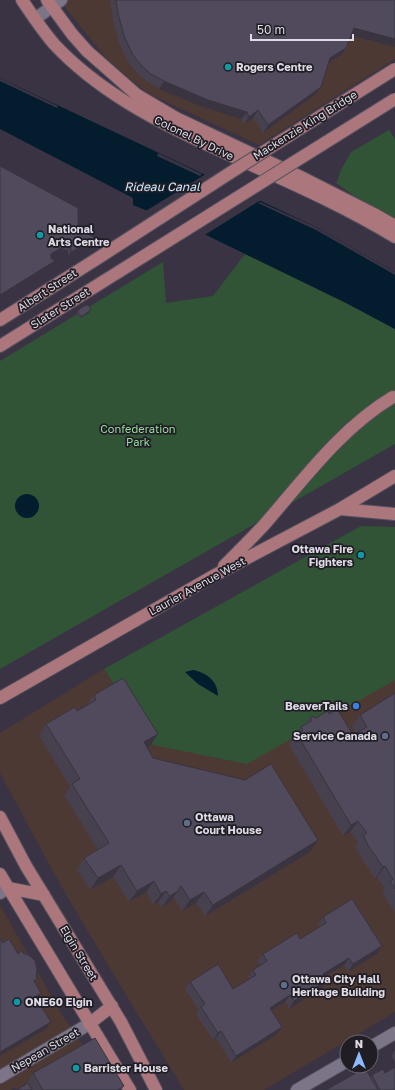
<svg xmlns="http://www.w3.org/2000/svg" width="395" height="1090" font-family="'Golos Text',sans-serif">
<style>
.commercial{fill:#4d3933}
.green{fill:#315437}
.water{fill:#031d2f}
.pier{fill:#3a3344}
.lines{fill:none;stroke-linecap:round;stroke-linejoin:round}
.minor-casing{stroke:#56515f;stroke-width:14}
.major-casing{stroke:#56515f;stroke-width:14}
.minor{stroke:#7c7588;stroke-width:12}
.major{stroke:#ab777d;stroke-width:12}
.major-bridge-casing{stroke:#56515f;stroke-width:14;stroke-linecap:butt}
.major-bridge{stroke:#ab777d;stroke-width:12}
.wall{fill:#46404f}
.shaded-wall{fill:#393440}
.building{fill:#514a5c;stroke:#393440}
.culture-dot{fill:#0f9aa8;stroke:#201d24;stroke-width:1.5}
.shop-dot{fill:#3f7fe0;stroke:#201d24;stroke-width:1.5}
.service-dot{fill:#5c6f8a;stroke:#201d24;stroke-width:1.5}
.labels{text-anchor:middle;stroke-width:3.5;stroke-linejoin:round;paint-order:stroke}
.poi-label{font-size:11px;font-weight:bold;fill:#dfdbe6;stroke:#201d24;text-anchor:start}
.street-label{font-size:11px;fill:#dfdbe6;stroke:#201d24}
.park-label{font-size:11px;fill:#95dca0;stroke:#201d24}
.water-label{font-size:12px;font-style:italic;fill:#cbe8ff;stroke:#201d24}
</style>
<rect width="100%" height="100%" fill="#3a3344"/>
<path class="commercial" d="M59 0H395V59L259 145 147 93 108 60Z
M104 669 153 745 395 679V1012L264 1090H184L117 980 61 886 0 773V733Z
M0 905 61 1013 112 1090H17L15 1087 11 1090H0Z"/>
<path class="green" d="M389 130 395 139V220L361 201 335 182H337L341 170 351 152Z
M245 254 346 303 395 329V444L0 669V361L163 262 166 303 213 296Z
M361 526 395 527V680L247 764 153 745 104 669Z"/>
<path class="water" d="M0 78 316 227 395 272V329L346 303 206 235 133 205V198L0 129Z
M15 506a12 12 0 1 1 24 0a12 12 0 1 1-24 0Z
M193 670C207 673 218 681 218 696L198 684 185 672Z"/>
<path class="pier" d="M0 78 58 106 57 108 0 81Z
M158 153 202 174 200 176 157 156Z
M206 174 261 200 203 236 144 212Z
M260 202 316 227 395 272V275L316 230 258 203Z"/>
<g class="lines">
<g class="minor-casing">
<path id="minor" d="M35 19 61 0
M0 893 8 888
M371 1047 395 1033
M0 1077 89 1024
M297 1090 347 1061"/>
</g>
<g class="major-casing">
<path id="major" d="M22 0C32 15 42 30 54 44 97 90 154 120 210 146 272 175 336 201 395 237
M47 0 72 34 87 51 137 95 176 118 303 178 374 214 395 226
M0 320 95 260
M0 346 120 271
M340 509 395 514
M224 566C237 553 251 539 264 525 304 479 341 428 393 397
M0 698 215 575 340 509 395 476
M0 817 26 866 121 1022 156 1090
M0 874 130 1090
M8 888 44 895
M89 1024 112 1006"/>
</g>
<use href="#minor" class="minor"/>
<use href="#major" class="major"/>
<g class="major-bridge-casing">
<path id="major-bridge" d="M95 260 233 171 395 69
M120 271 395 99"/>
</g>
<use href="#major-bridge" class="major-bridge"/>
</g>
<path class="wall" d="M110 0H395V47L351 36 346 48 341 55 329 63 316 94 263 133 253 118 244 124 241 119 203 107 159 89 146 81 136 72 128 62 119 43 113 20Z
M78 229 93 242 68 256V251L63 249 51 256V258L55 261 52 265 0 297Z
M78 310 90 311 89 313 80 318 77 316V312Z
M395 693V913L382 893 385 889 377 877 375 879 360 856 355 846 358 843 350 832 343 836 289 745 301 727 305 724 311 716 316 718 329 714 353 735 356 734 352 726 360 715Z
M94 695 150 746 147 748 153 758 310 852 205 916 196 903 182 911 174 898 170 902 162 907 158 902 153 905 146 892 129 902 113 877 90 890 77 870 84 858 98 850 64 795 70 787 39 735 46 724 77 711 86 706Z
M323 917 382 946 377 954 348 972 344 965 325 977 327 980 322 988 289 1009 285 1002 271 1011 277 1034 231 1063 216 1038 213 1040 196 1014 199 1010 185 989 190 982 233 989 249 979 248 977 253 970 260 965 257 961 263 954 300 939 319 927 318 925Z
M395 1050V1062L391 1056Z
M33 1073 121 1090H17L25 1085Z
M372 1075 395 1090H326L371 1077Z"/>
<path class="shaded-wall" d="M354 28 395 39V47L349 35Z
M346 48 341 55 325 65 330 58Z
M164 81 247 112 241 119 203 107 159 89Z
M321 87 316 94 263 133 268 125Z
M258 110 253 118 244 124 249 117Z
M96 238 93 242 68 256 71 252Z
M66 245 63 249 48 258 51 254Z
M55 261 52 265 0 297V295Z
M90 311 89 313 80 318 82 316Z
M158 734 150 746 136 754 144 742Z
M358 821 350 832 343 836 351 825Z
M318 840 310 852 205 916 213 905Z
M121 865 113 877 90 890 98 878Z
M385 866 377 877 375 879 383 867Z
M154 881 146 892 129 902 137 891Z
M166 891 158 902 153 905 161 894Z
M178 891 170 902 162 907 170 896Z
M204 892 196 903 182 911 190 900Z
M382 946 377 954 348 972 353 964Z
M349 958 344 965 318 981 323 974Z
M327 980 322 988 289 1009 294 1001Z
M41 993 36 1000 35 997Z
M290 995 285 1002 264 1015 270 1008Z
M51 1022 46 1029 0 1056V1052Z
M282 1027 277 1034 231 1063 236 1056Z
M221 1031 216 1038 213 1040 218 1033Z"/>
<path class="building" d="M116 0H395V39L354 28 346 48 330 58 321 87 268 125 258 110 249 117 247 112 208 100 164 81 151 74 141 65 133 55 124 36 118 13Z
M0 166 78 208V229L96 238 71 252V247L66 245 51 254V258L55 261 0 295Z
M86 305 90 306V311L82 316 78 314V310Z
M123 678 158 734 144 742 153 758 245 780 271 764 318 840 213 905 204 892 190 900 181 886 178 891 170 896 166 891 161 894 154 881 137 891 121 865 98 878 84 858 109 843 72 784 80 779 46 724 75 707 77 711 96 700 94 695Z
M395 693V889L390 881 393 879 385 866 383 867 368 845 363 835 367 833 358 821 351 825 297 734 303 730 301 727 311 721V716L316 718 328 711 329 714 337 709 353 735 367 727 360 715Z
M352 899 382 946 353 964 349 958 323 974 327 980 294 1001 290 995 270 1008 282 1027 236 1056 221 1031 218 1033 201 1007 205 1004 190 982 218 964 233 989 256 975 253 970 267 961 263 954 297 933 300 939 326 923 323 917Z
M0 938 3 943 9 939 18 954 21 950 23 953 30 956 35 961 37 969 36 977 38 978 34 981 41 993 35 997 51 1022 0 1052Z
M95 1038 124 1086 118 1090H43L33 1073Z
M395 1067V1090H380L372 1075 383 1069 385 1073Z
M365 1068 378 1090H326Z
M28 1083 32 1090H17Z"/>
<g class="culture-dot">
<circle cx="228" cy="67" r="4"/>
<circle cx="40" cy="235" r="4"/>
<circle cx="361" cy="555" r="4"/>
<circle cx="17" cy="1002" r="4"/>
<circle cx="76" cy="1068" r="4"/>
</g>
<circle class="shop-dot" cx="356" cy="706" r="4"/>
<g class="service-dot">
<circle cx="385" cy="736" r="4"/>
<circle cx="187" cy="823" r="4"/>
<circle cx="284" cy="985" r="4"/>
</g>
<g class="labels">
<g class="poi-label">
<text x="236" y="71">Rogers Centre</text>
<text x="48" y="233">National<tspan x="48" dy="13">Arts Centre</tspan></text>
<text x="353" y="553" text-anchor="end">Ottawa Fire<tspan x="353" dy="13">Fighters</tspan></text>
<text x="348" y="710" text-anchor="end">BeaverTails</text>
<text x="377" y="740" text-anchor="end">Service Canada</text>
<text x="195" y="821">Ottawa<tspan x="195" dy="13">Court House</tspan></text>
<text x="292" y="983">Ottawa City Hall<tspan x="292" dy="13">Heritage Building</tspan></text>
<text x="25" y="1006">ONE60 Elgin</text>
<text x="84" y="1072">Barrister House</text>
</g>
<g class="street-label">
<text transform="translate(305 125) rotate(-32)" y="4">Mackenzie King Bridge</text>
<text transform="translate(194 138) rotate(26)" y="4">Colonel By Drive</text>
<text transform="translate(47 290) rotate(-33)" y="4">Albert Street</text>
<text transform="translate(60 308) rotate(-32)" y="4">Slater Street</text>
<text transform="translate(197 586) rotate(-29)" y="4">Laurier Avenue West</text>
<text transform="translate(79 953) rotate(59)" y="4">Elgin Street</text>
<text transform="translate(45 1050) rotate(-30)" y="4">Nepean Street</text>
</g>
<g class="park-label">
<text x="138" y="433">Confederation<tspan x="138" dy="13">Park</tspan></text>
</g>
<g class="water-label">
<text x="162" y="191">Rideau Canal</text>
</g>
</g>
<g transform="translate(359 1054)"><circle r="19" fill="#201d24" stroke="#6c6972"/>
<path d="M0-3L7 15L0 10L-7 15Z" fill="#8fb8fd"/>
<text y="-6" font-size="11" font-weight="bold" text-anchor="middle" fill="#dfdbe6">N</text>
</g>
<path d="M251 34v6h102v-6" fill="none" stroke="#dfdbe6" stroke-width="2"/>
<text x="257" y="34" font-size="12" fill="#dfdbe6" stroke="#201d24" stroke-width="3" paint-order="stroke">50 m</text>
</svg>
